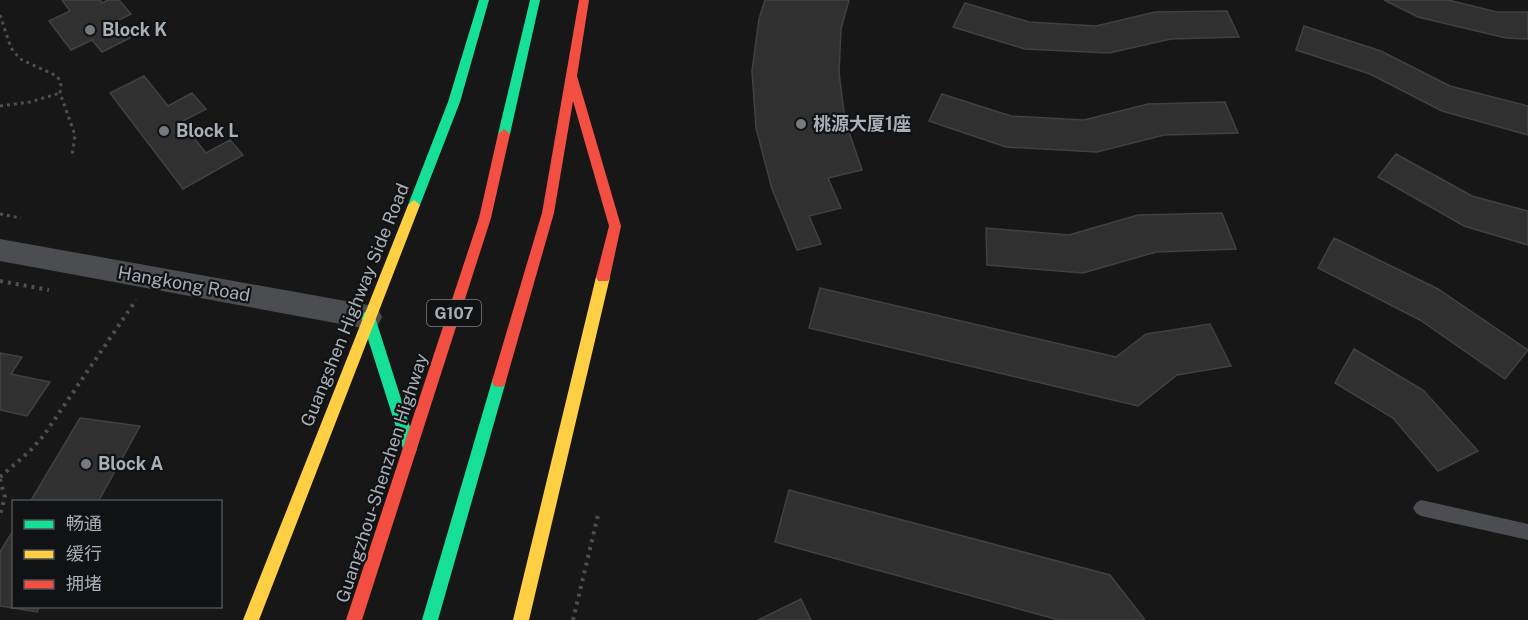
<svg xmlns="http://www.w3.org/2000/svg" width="1528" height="620" font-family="'Public Sans','Noto Sans SC',sans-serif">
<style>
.building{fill:#303031;stroke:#404143;stroke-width:1.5}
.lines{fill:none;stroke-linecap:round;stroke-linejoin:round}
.path-far1{stroke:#4d4f52;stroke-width:3;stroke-dasharray:3 4;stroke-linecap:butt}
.path{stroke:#4d4f52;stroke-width:4;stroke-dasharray:3 5;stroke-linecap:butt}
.lane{fill:#4b4d50;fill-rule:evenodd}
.street{fill:#4b4d50;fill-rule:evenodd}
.fast{fill:#16e098;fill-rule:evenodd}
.slow{fill:#ffcf43;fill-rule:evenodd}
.jam{fill:#f24e42;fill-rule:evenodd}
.poi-dot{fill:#757a80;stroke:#111213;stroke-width:2}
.labels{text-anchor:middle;stroke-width:4.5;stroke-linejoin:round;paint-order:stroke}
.shield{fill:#111213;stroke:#7b8087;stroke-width:1.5}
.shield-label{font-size:16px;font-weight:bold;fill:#a8afb9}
.poi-label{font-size:18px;font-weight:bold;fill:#a8afb9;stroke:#111213;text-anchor:start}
.street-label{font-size:18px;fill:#a8afb9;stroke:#111213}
</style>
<rect width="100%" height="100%" fill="#171717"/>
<path class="building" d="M62 0H100L102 3 108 0H119L131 14 117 21 130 38 102 52 92 40 71 50 49 21 70 11Z
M765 0H849L841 29 839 73 845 120 862 170 828 178 841 208 809 216 821 244 797 250 772 189 756 128 752 71 759 19Z
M1384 0H1448L1497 12H1528V39L1506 38 1418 17Z
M965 3 1029 22 1096 26 1155 12 1227 11 1239 37 1171 39 1109 53 1025 49 953 27Z
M1304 26 1381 51 1450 86 1528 106V135L1442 111 1370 74 1296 50Z
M144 76 168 106 192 93 206 109 181 122 206 153 230 140 243 155 183 189 110 93Z
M942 94 1011 116 1084 120 1148 104 1225 102 1238 133 1164 135 1097 152 1006 147 929 121Z
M1396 154 1472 196 1528 211V245L1464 226 1378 177Z
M1222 213 1236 249 1156 252 1083 273 987 265 986 228 1069 235 1138 215Z
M1334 238 1438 289 1528 350 1505 379 1420 320 1318 268Z
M820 288 1116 357 1146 334 1210 324 1231 366 1177 375 1138 406 809 328Z
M1354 349 1423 390 1478 451 1438 471 1393 418 1335 383Z
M0 353 22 357 11 374 50 382 27 416 0 410Z
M80 418 140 426 98 502H30Z
M789 490 1110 575 1145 620H1059L775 542Z
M14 529V606H40L37 612 0 606V552Z
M801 599 811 620H758Z"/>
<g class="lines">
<path class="path-far1" d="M0 15 11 48 20 59 57 76 61 83 60 93 75 135 72 156
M0 106 30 102 60 93
M0 214 21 218"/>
<path class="path" d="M0 281 49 290
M0 477 30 451 44 435 136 300
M0 479 5 497 0 515
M573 620 599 511"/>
<path class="lane" d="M1421 500 1528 524V540L1421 516 1416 513 1413 508 1416 503Z"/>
<path class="street" d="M0 239 368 305 378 309 382 317 378 325 368 329 0 261Z"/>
<path class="fast" d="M479 0H489L460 102 420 205 414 210 408 205 448 102Z
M530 0H540L510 134 504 139 498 134Z
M368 311 373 313 375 317 417 449 415 454 410 456 405 454 403 449 361 317 363 313Z
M499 375 504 376 506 381 438 620H422L492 381 494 376Z"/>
<path class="slow" d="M414 200 420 205 259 620H243L408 205Z
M603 271 608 273 610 277 529 620H513L596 277 598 273Z"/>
<path class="jam" d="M579 0H589L577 76 621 226 610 277 608 281H598L596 277 609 226 573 101 554 213 506 381 504 386 499 387 494 386 492 381 542 213Z
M504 129 510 134 491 218 362 620H346L479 218 498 134Z"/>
</g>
<g class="poi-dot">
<circle cx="90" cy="30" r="6"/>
<circle cx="801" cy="124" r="6"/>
<circle cx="164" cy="131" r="6"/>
<circle cx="86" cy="464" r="6"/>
</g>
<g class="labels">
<rect class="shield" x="427" y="300" width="54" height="26" rx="4.5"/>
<g class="shield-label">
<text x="454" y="319">G107</text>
</g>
<g class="poi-label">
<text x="102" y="36">Block K</text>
<text x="813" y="130">桃源大厦1座</text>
<text x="176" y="137">Block L</text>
<text x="98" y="470">Block A</text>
</g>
<g class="street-label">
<text transform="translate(184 284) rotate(10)" y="6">Hangkong Road</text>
<text transform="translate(355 305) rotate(-68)" y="6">Guangshen Highway Side Road</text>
<text transform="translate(382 478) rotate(-72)" y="6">Guangzhou-Shenzhen Highway</text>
</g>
</g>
<rect x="12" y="500" width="210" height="108" fill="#111213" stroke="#4d5155" stroke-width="1.5"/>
<rect x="24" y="520" width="30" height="9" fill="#16e098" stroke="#4d5155" stroke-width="1.5"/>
<text x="66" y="530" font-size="18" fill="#a8afb9">畅通</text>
<rect x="24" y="550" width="30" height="9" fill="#ffcf43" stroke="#4d5155" stroke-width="1.5"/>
<text x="66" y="560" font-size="18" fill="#a8afb9">缓行</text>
<rect x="24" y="580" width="30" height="9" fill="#f24e42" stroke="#4d5155" stroke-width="1.5"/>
<text x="66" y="590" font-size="18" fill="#a8afb9">拥堵</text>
</svg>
